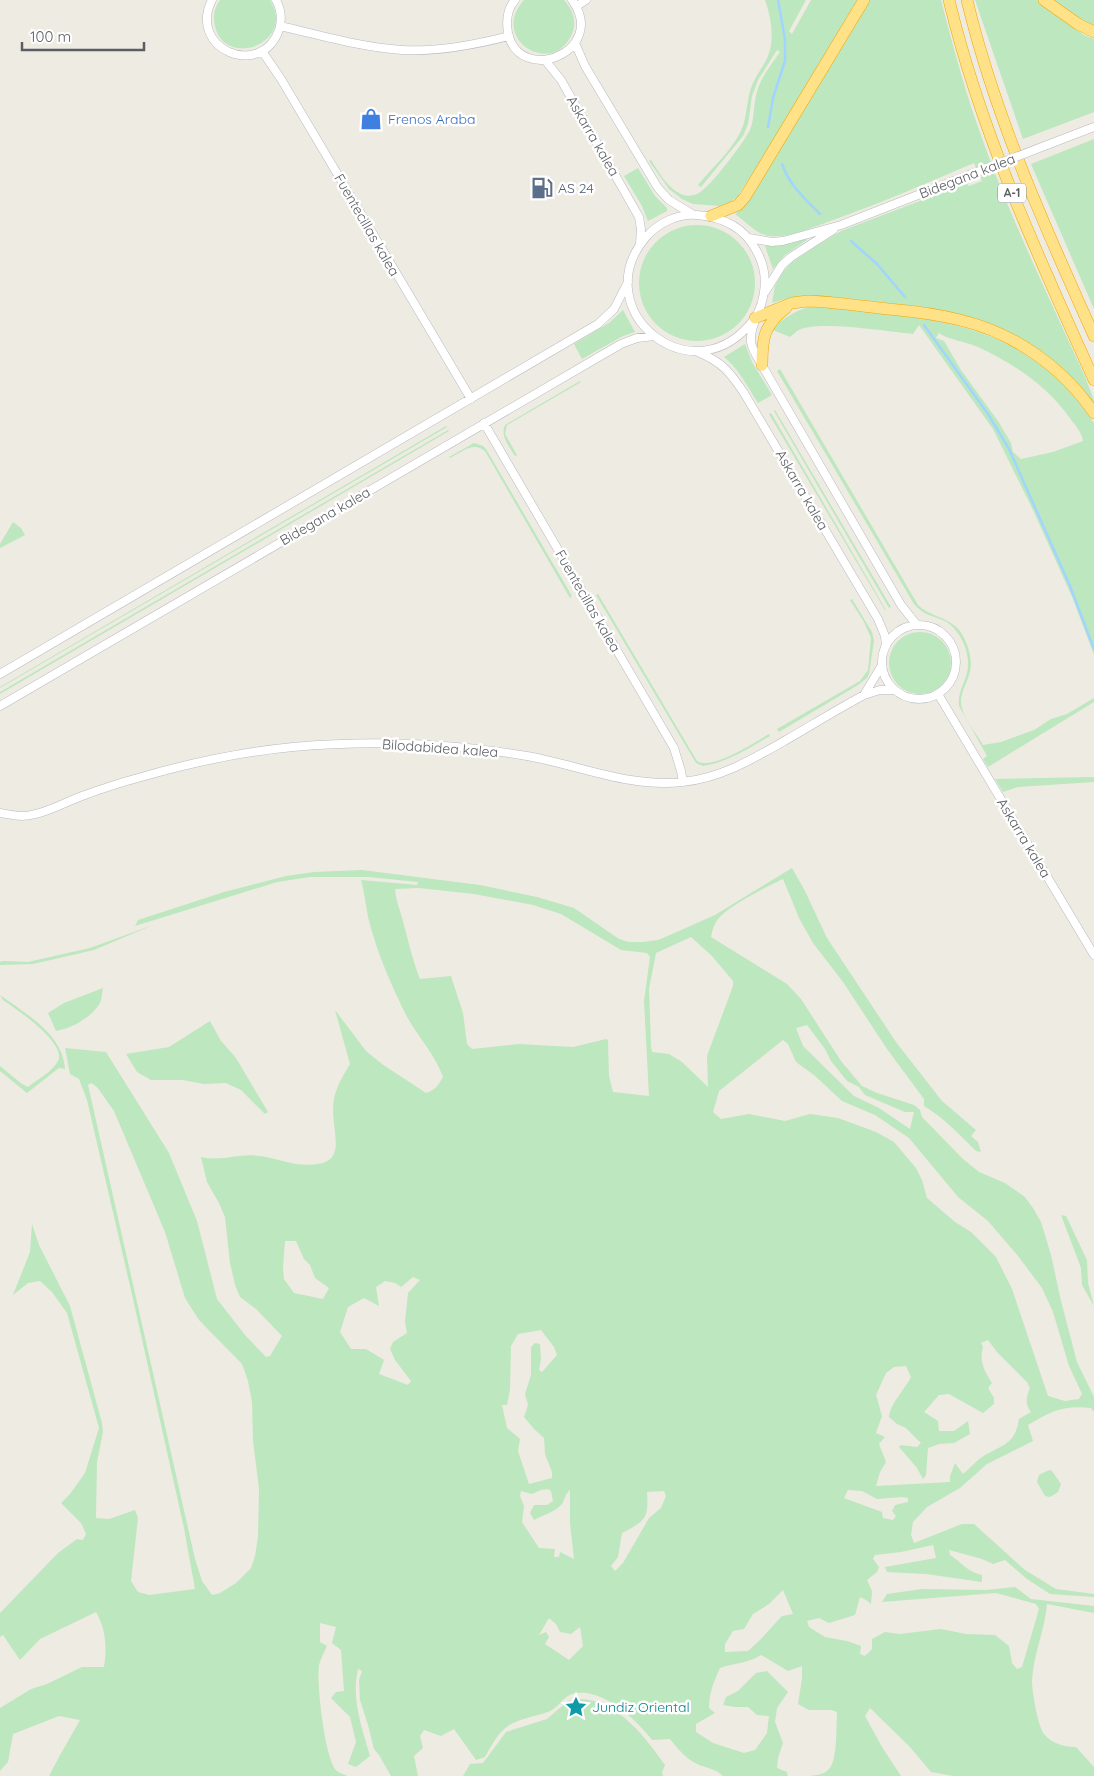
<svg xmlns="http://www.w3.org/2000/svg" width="1094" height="1776" font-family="Quicksand,sans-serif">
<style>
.green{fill:#bde7be;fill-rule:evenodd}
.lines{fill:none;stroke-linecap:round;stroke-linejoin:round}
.stream{stroke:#a1d5ff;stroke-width:2.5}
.minor-casing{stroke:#b7babf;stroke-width:9}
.highway-casing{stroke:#f0a700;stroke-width:12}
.minor{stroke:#fff;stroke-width:8}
.highway{stroke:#ffe288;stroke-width:11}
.minor-bridge-casing{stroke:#b7babf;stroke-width:9;stroke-linecap:butt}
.minor-bridge{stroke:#fff;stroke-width:8}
.labels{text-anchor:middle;stroke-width:5;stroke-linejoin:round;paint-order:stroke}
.shield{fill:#fff;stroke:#8c8e92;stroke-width:1}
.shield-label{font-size:12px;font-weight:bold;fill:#5a5e63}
.shop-label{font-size:14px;fill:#366cbe;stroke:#fff;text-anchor:start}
.street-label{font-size:14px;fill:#5a5e63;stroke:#fff}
.service-label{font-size:14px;fill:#4e5e75;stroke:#fff;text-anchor:start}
.culture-label{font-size:14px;fill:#0d838f;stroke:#fff;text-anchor:start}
</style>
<rect width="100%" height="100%" fill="#eeebe2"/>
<path class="green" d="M220 0H270C297 44 224 69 215 26 213 16 214 8 220 0Z
M524 0H564C573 10 578 23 571 36 551 77 489 39 524 0Z
M765 0H806L789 31 792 34 811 0H857L768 150 737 197 729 203 720 206 693 204 682 199 669 189 649 161 651 160C659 172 667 188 681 194 687 197 694 196 699 193 711 186 744 142 750 130 755 117 753 105 757 92 761 77 771 65 780 52L777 50 758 80 752 96 748 124 743 136 701 187 698 185C712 168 731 151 741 131 748 116 746 98 753 83 757 74 764 66 768 56 775 39 771 17 765 0Z
M868 0H941C952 42 963 84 977 124 1007 212 1048 295 1086 379L1094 400V406L1046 356 1021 338 996 327 929 308 846 298 813 296 792 297 772 303 775 286 783 272 791 263 813 248 841 231 967 183 969 186 982 181 974 163C925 184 876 205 825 223 808 229 788 238 770 236 757 235 745 221 735 214L743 207Z
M975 0H1037L1084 35 1094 39V112L1023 139Z
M1053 0H1094V27L1090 25Z
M1094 139V309L1031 164Z
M638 168 655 196 667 208V211L648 221 642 206 624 176Z
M639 283a58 58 0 1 1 116 0a58 58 0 1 1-116 0Z
M806 239 807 240 785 255 773 269 765 246H777Z
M808 307C835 307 861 311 887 314 953 321 1011 334 1061 382 1074 394 1084 409 1094 423V655L1073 599 1033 510 993 429 919 325 913 334C890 332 818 320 799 330 796 331 793 335 790 337L773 330C782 318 794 312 808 307ZM939 333C951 341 965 341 978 347 1014 364 1046 385 1069 417 1074 424 1082 432 1083 441L1053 452 1021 459 1013 452 1011 443 998 421 961 370 944 341 936 338Z
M623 310 635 332 623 336 582 359 574 344 609 323Z
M745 344 752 362 772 395 758 403C747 386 739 369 724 357Z
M780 369 918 605C930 617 947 616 960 631 968 643 974 661 969 675 966 686 958 696 962 708 965 721 977 734 983 745L1001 742 1034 730 1051 719 1067 714 1094 698V702L988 767 983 759 987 756 959 706C957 690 968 680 968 665 969 649 959 629 945 621 933 616 923 615 914 604L777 371Z
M580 381 581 382 507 425 505 434 517 455 515 456C509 446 500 436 505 425Z
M775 410 891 607 889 608 774 411Z
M771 413 886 610H885L769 414Z
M446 426 447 427 0 688V687Z
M448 430 449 431 0 694V692Z
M474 443 483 446 486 449 572 596 570 598 485 451C473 441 462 452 450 458L449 457Z
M13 522 21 528 25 535 0 548V544Z
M598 594 697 761C712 771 755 742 769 734L770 736C749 748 728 762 703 766L696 763 596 595Z
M852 599 872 632 874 641 869 674 867 678 858 685 779 732 777 729 860 681 868 670 871 638 864 622 850 600Z
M889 663a31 31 0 1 1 62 0a31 31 0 1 1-62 0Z
M1094 777V782L1018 787 1003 792 995 779Z
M792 868 805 891 827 938 896 1042 942 1101 976 1130 971 1136 978 1142 981 1152 976 1151C960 1135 944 1118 924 1106V1099L887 1049 843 982 813 943 799 918 783 879C768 886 728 906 718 919 714 924 712 931 711 937L787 984 801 999 841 1061 862 1086 877 1093 914 1105 920 1110 922 1117 963 1159 979 1172 1005 1183 1025 1197 1033 1208 1041 1222 1051 1255 1061 1301 1077 1362 1094 1397V1412L1091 1408C1062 1405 1052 1411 1028 1425L1033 1441 987 1464 960 1488 927 1507 913 1522 911 1535 914 1543 962 1524H974L1025 1570 1056 1589 1094 1594V1597L1050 1594 1027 1579 1005 1560 993 1564 982 1559 949 1550 950 1555C961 1562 969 1573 982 1575V1582L926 1574 887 1572 885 1567 936 1558 933 1545 901 1552 875 1555 873 1559 879 1567 877 1572 867 1580 872 1591 871 1604 866 1600 860 1597 855 1615 829 1623 819 1618 807 1621 809 1627 825 1637 847 1641 861 1646 860 1654 865 1656 872 1649V1639L885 1632 900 1634 941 1629 966 1634 995 1635 1009 1646 1012 1663 1017 1669 1022 1667 1039 1609 1036 1604 996 1593 882 1602 887 1594 922 1589 986 1590 1015 1587 1031 1599 1094 1606V1613L1047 1604C1045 1630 1033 1655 1032 1681 1032 1692 1038 1726 1044 1734 1052 1744 1065 1747 1076 1747L1094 1767V1776H954L931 1772 910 1747 870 1708 865 1716 882 1747 901 1776H809C816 1775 823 1775 828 1770 838 1763 836 1725 837 1712L831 1710H809L798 1704 802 1679V1666L788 1671 761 1655C749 1663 734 1663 720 1668 714 1681 709 1693 709 1708L715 1713 696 1724V1732L713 1743 744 1753 755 1750 767 1733 769 1716 757 1715 748 1707H735L723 1705 726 1697 738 1691 756 1673 767 1671 788 1692 777 1708 775 1722 783 1743 778 1758 777 1768 787 1772 788 1776H723C717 1769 706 1768 697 1764 685 1758 678 1749 670 1739L652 1740C636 1719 601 1686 572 1694 562 1697 560 1707 548 1712 536 1716 518 1719 508 1726 498 1732 491 1747 485 1757L476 1760 454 1729 441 1736 424 1730 420 1736 423 1748 414 1756 418 1776H391L379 1755 374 1749 368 1725 360 1700 359 1680 362 1671 358 1669C351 1699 362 1728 370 1756L356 1767 348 1764 356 1742 350 1717 331 1698 336 1692 344 1691 341 1650 332 1643 336 1627 320 1623V1642L327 1646C324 1652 321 1658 319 1665 316 1680 325 1762 337 1771 340 1774 345 1774 347 1776H49L59 1757 80 1720 59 1716 13 1734 8 1762 0 1771V1708L31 1689 47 1684 82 1667H104C107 1648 106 1629 96 1612L40 1639 20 1660 3 1635 0 1637V1613L58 1553 77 1539 83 1540 86 1534 81 1523 61 1503 70 1494 85 1473 99 1428 67 1313 52 1292 40 1281 28 1283 13 1295 30 1252 32 1224 39 1245 70 1306 102 1423 103 1432 97 1462 96 1518 109 1519 135 1510 138 1518 131 1581 138 1592 149 1595 195 1589 184 1528 131 1290 87 1100 79 1079 70 1074 65 1048 106 1052 169 1153 197 1221 217 1299 245 1335 266 1357 270 1356 282 1336 256 1309 240 1297 235 1285 230 1263 225 1217 219 1203 207 1182 201 1157C222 1162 239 1153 259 1156 271 1157 284 1162 296 1164 357 1170 328 1133 334 1099 336 1087 344 1074 350 1064L335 1010 366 1051 382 1064 426 1093C436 1090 438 1085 443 1077 434 1052 415 1034 404 1011 390 982 377 952 369 921 366 908 365 894 361 880L417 885 418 882 369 877H310L277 882 135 926 138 920 224 892 286 876 314 872 362 870 480 885 537 897 574 908 619 939 629 942H643L658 940 670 935 715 915ZM419 888 474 894 533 905 561 914 621 950 647 953 650 957 644 1001 649 1096 613 1092 609 1076 608 1040 606 1039 573 1047 519 1044 472 1049 467 1044 463 1013 451 976 420 979C413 961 409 944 404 925 401 912 396 902 395 889ZM691 937 712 956 733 981V986L707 1056 708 1087 682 1062 669 1054 652 1052 651 1046 649 989 656 953ZM807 1025 825 1049 831 1061 847 1081 859 1087 865 1095 905 1112H914L910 1129 879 1108 854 1096 803 1046 796 1028ZM783 1040 788 1044 796 1062 814 1075 842 1101 875 1115 909 1138 958 1197 988 1221 1018 1256 1042 1288 1053 1312 1069 1366 1082 1394 1079 1399 1065 1401 1048 1396 1012 1289 996 1257 971 1232 955 1222 927 1198 922 1180 916 1168 894 1142 876 1132 838 1118 810 1114 785 1121 749 1114 721 1119 713 1112 719 1091ZM91 1083 97 1087 114 1111 165 1232 185 1298 199 1320 242 1364 248 1381 252 1402 253 1441 259 1489 258 1537 255 1556 251 1568 236 1583 220 1593 212 1595 202 1581 195 1559 88 1085ZM285 1241H296L304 1259 310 1265 315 1278 329 1288 323 1299 294 1293 284 1279 283 1268ZM413 1277 420 1280 408 1293 405 1322 407 1333 393 1342 390 1349 395 1360 411 1381 408 1385 379 1374 384 1360 366 1349H351L340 1332 348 1307 364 1298 379 1306 376 1287 385 1281 395 1283 401 1287ZM541 1330 554 1347 557 1355 542 1372 539 1370 541 1360 540 1344 535 1343 531 1347V1375L525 1394 528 1405 524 1417 534 1429 544 1438 545 1454 552 1472V1478L529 1484 518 1451 520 1439 507 1428 502 1405H507L510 1390 511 1346 518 1334ZM988 1340 997 1352 1027 1382 1030 1388C1026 1397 1025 1404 1031 1412L1019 1419C1015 1444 1004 1444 985 1455 977 1460 970 1468 963 1474L955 1463 950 1476V1482L876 1486 880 1472 886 1462 879 1444 885 1437 876 1433 882 1416 876 1395 886 1373 894 1367 906 1366 911 1377C905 1389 890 1404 889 1417L897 1424 906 1428 921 1443 917 1447 901 1445 899 1447 917 1468 923 1479 926 1475 928 1448 939 1444 954 1443 970 1434 968 1421 954 1431H939L938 1421 924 1412 939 1395 949 1394 983 1413 994 1404V1398L988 1388 992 1383C984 1371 979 1361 983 1347L981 1343ZM548 1489 551 1491 553 1501 547 1505H534L530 1513 534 1520C543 1515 555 1512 562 1504 565 1499 565 1494 570 1490V1523L574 1559 560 1552 559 1557H554L555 1549 539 1548 522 1522 524 1506 520 1496 521 1491 532 1494 541 1490ZM848 1490 862 1491 877 1499 902 1497 908 1498V1502L895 1505 892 1511 896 1516 893 1520 883 1518 882 1512 844 1498ZM664 1491 666 1496 661 1508 649 1518 623 1563 615 1571 611 1566 618 1557 622 1533C645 1521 649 1519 647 1492ZM783 1590 793 1614 782 1616 760 1640 748 1651 725 1652V1644L733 1631 744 1629 753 1614 769 1604ZM549 1618 556 1624 560 1632 571 1634 580 1627 583 1646 569 1660 545 1644 549 1637 546 1632 539 1635Z
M153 925 94 950 33 964 0 965V962L3 961 28 962 90 948Z
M103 988C102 992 102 999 100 1003 91 1018 72 1028 56 1031L48 1013 64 1003Z
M0 995C26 1014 63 1034 65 1069L59 1068 27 1093 0 1071V1066L22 1084 28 1087C37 1080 52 1072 58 1061 67 1043 16 1009 3 1000Z
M210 1021 221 1041 236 1058 268 1112 265 1114 241 1090 226 1083 204 1084 183 1080H151L137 1072 126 1054 169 1047Z
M1061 1215 1066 1216 1087 1260 1088 1283 1094 1306 1082 1285 1081 1268Z
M1049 1470 1052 1471 1061 1484 1058 1492 1050 1497 1045 1496 1037 1482 1039 1475Z
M580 1699C618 1700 645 1737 665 1765L662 1772 663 1776H463L470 1764 483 1763 506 1732 547 1719 568 1701Z"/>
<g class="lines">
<path class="stream" d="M768 127 773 98 785 61V39L778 0
M782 164C790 186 804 198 820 214
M851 241 877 264 905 297
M924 325 988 414 1009 449 1070 586 1094 649"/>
<g class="minor-casing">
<path id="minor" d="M212 0C187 49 261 80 279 30 282 20 281 9 276 0
M515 0C507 9 506 21 508 33 520 87 609 51 572 0
M577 6 586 0
M280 26C320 35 360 47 402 50 438 52 474 45 509 36
M575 43 585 66 658 188 669 200 692 214
M262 51 281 79 471 399
M545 60 561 80 639 217 641 229 640 244
M1047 145 1094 127
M749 238 772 242 783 241 841 225 969 175
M765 292 782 265 791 257 833 230
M755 318C694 401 584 310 646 237 658 223 679 213 697 215 722 217 744 227 756 250 766 267 767 286 761 305 757 316 750 328 751 341 751 346 754 351 756 355L901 605 917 625
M698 352C722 362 730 372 744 393L878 619 885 636 886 646
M484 423 674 748 681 771 683 782
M882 662a37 37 0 1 1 74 0a37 37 0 1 1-74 0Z
M0 674 598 324 614 309 628 282
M938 694 1094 955
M864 695 882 665
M0 706 621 344 637 338 654 336
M0 813C7 814 15 816 22 816 43 815 63 803 82 796 101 789 119 783 138 778 189 763 241 752 293 747 371 740 450 743 527 756 578 765 630 788 682 782 721 778 753 759 786 740 812 725 838 709 864 695L880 690H894"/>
</g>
<g class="highway-casing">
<path id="highway" d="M949 0C981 133 1038 256 1094 380
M967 0C995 117 1045 227 1094 336
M1044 0 1078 24 1094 32
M711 216 738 205 745 197 864 0
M755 318 792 303 808 301C835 302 861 306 888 309 912 311 936 314 960 320 1014 333 1063 367 1094 413
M762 365C762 338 764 325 786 308"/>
</g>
<use href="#minor" class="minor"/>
<use href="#highway" class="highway"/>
<g class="minor-bridge-casing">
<path id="minor-bridge" d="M969 175 1047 145"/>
</g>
<use href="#minor-bridge" class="minor-bridge"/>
</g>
<defs>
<g id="shop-bare" transform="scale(1.725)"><path d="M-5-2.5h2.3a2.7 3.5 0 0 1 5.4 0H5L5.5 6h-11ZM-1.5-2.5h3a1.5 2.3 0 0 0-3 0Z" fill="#3f7fe0" stroke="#fff" stroke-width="2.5" paint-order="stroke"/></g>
<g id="fuel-bare" transform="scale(1.725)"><path d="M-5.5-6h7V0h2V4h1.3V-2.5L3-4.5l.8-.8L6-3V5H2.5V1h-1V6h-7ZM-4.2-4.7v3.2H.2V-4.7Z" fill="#5c6f8a" stroke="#fff" stroke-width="2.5" paint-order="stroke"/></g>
<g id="sight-bare" transform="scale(1.725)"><path d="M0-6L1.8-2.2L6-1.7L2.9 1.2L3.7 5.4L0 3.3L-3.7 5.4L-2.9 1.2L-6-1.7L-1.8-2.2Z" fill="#0f9aa8" stroke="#fff" stroke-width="2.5" paint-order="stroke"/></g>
</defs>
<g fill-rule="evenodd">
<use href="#shop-bare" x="371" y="119"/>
<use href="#fuel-bare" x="542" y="188"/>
<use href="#sight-bare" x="576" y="1707"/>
</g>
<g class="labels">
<rect class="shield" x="998" y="183.5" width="28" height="19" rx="4"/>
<g class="shield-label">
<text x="1012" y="197">A-1</text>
</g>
<g class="shop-label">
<text x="388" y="124">Frenos Araba</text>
</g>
<g class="street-label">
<text transform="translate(593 136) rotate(60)" y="5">Askarra kalea</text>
<text transform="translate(967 176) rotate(-21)" y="5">Bidegana kalea</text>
<text transform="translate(367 225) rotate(60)" y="5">Fuentecillas kalea</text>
<text transform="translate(802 490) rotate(60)" y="5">Askarra kalea</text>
<text transform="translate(325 516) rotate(-30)" y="5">Bidegana kalea</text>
<text transform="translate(588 601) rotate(60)" y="5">Fuentecillas kalea</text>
<text transform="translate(440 748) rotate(4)" y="5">Bilodabidea kalea</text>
<text transform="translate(1024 838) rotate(59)" y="5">Askarra kalea</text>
</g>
<g class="service-label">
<text x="558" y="193">AS 24</text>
</g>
<g class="culture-label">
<text x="592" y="1712">Jundiz Oriental</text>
</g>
</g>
<path d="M22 42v8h122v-8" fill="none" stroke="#5a5e63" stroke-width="2.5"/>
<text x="30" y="42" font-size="15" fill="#5a5e63" stroke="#ffffff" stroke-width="4" paint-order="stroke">100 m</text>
</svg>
